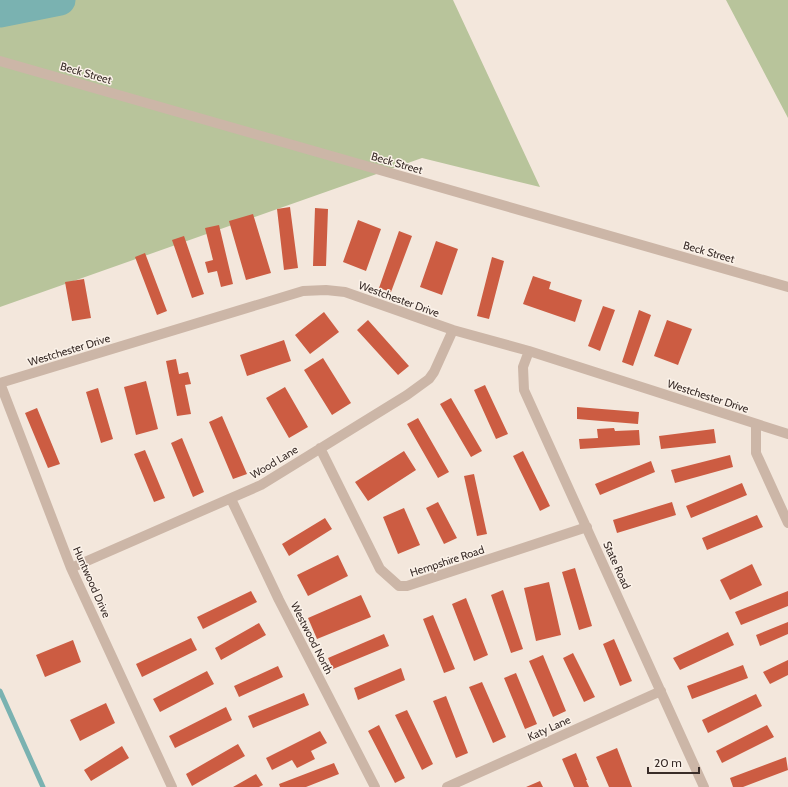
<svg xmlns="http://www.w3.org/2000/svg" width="788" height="787" font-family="Cabin,sans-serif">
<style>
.green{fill:#b8c49b}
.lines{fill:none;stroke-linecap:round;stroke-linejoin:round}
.stream{stroke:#7ab2b1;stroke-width:5}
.river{stroke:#7ab2b1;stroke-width:31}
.building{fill:#cc5c42}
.service{stroke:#ccb6a7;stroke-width:10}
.tertiary{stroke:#ccb6a7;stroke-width:10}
.labels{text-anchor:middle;stroke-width:3;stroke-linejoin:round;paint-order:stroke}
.street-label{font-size:11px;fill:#392c28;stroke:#fbf2e9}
</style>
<rect width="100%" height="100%" fill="#f3e7dc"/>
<path class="green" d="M0 0H453L540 187 422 158 0 307Z
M726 0H788V118Z"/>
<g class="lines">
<path class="stream" d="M0 691 43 787"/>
<path class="river" d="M0 12 60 0"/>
</g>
<path class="building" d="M290 207 298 268 284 270 277 209Z
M315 208 328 209 326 266H313Z
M253 214 271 273 246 280 229 221Z
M358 220 381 229 366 271 343 262Z
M219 225 233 284 221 287 217 271 208 273 205 262 213 260 205 228Z
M399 231 412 236 391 292 379 288Z
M184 236 204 294 192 298 172 240Z
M436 241 458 249 442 295 420 287Z
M145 253 167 311 157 315 135 257Z
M492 257 504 261 489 319 477 316Z
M533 276 551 282 549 289 582 300 575 322 523 304Z
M84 279 91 318 72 321 65 282Z
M603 306 615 310 600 351 588 346Z
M639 310 651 315 633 366 622 362Z
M324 312 339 332 310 354 295 335Z
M368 320 409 366 398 375 357 330Z
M667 320 692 329 678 365 654 356Z
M284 340 291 361 247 376 240 355Z
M323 358 351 403 332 415 304 370Z
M176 359 179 374 188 372 191 384 185 385 191 414 177 416 166 361Z
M146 381 158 429 136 435 124 387Z
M485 385 508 434 496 439 474 390Z
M285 387 308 427 289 438 266 398Z
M98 388 113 439 101 443 86 392Z
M451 398 482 451 471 457 440 404Z
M577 407 639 412 638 424 577 419Z
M37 408 60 464 48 468 25 413Z
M222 416 247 474 233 479 209 422Z
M418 418 449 472 438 478 407 424Z
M614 428 615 431 639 430 640 445 580 449 579 439 598 438 597 429Z
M714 429 716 443 661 449 659 436Z
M182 438 204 492 193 497 171 443Z
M145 450 165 498 154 502 134 454Z
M404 451 416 470 368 501 355 482Z
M523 451 550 506 540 511 513 456Z
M730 455 733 467 675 483 671 470Z
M651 461 655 472 600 495 595 484Z
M474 474 487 534 477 536 464 476Z
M742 483 747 495 691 518 686 506Z
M438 502 457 538 444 544 426 508Z
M672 502 676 515 617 533 613 520Z
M404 508 420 545 398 554 383 517Z
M757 515 763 527 707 550 702 538Z
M325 518 332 529 289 556 282 544Z
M338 555 348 576 308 596 297 575Z
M752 564 762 585 730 600 720 580Z
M575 568 592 626 579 630 562 572Z
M549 582 561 635 536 641 524 588Z
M503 590 523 649 511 653 491 595Z
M251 591 257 602 203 629 197 617Z
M788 591V606L741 625 735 612Z
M361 595 371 617 317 639 308 618Z
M466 598 488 655 474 661 452 604Z
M433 615 455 669 444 673 423 619Z
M788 622V634L760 646 756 635Z
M259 623 266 635 221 660 215 648Z
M728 632 734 645 680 670 673 658Z
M384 634 389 646 333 669 328 658Z
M191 638 197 650 142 677 136 664Z
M614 639 632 681 620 686 603 644Z
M73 640 81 662 45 677 36 655Z
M573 653 595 697 584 702 563 658Z
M543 655 566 711 553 717 529 661Z
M788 660V675L770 684 763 672Z
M743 665 748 678 692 699 687 686Z
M278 666 283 677 239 697 234 686Z
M401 668 405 680 358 700 354 688Z
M207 671 214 684 160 712 153 699Z
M516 673 537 724 525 729 504 678Z
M482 682 506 737 493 743 469 687Z
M304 693 309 705 253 728 248 716Z
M756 694 762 706 708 733 702 720Z
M446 696 468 753 456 758 433 701Z
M106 703 115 723 80 741 70 720Z
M226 707 232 720 175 748 169 736Z
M407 710 433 764 422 770 395 715Z
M379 725 405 778 395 783 368 731Z
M767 725 774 737 722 763 716 751Z
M320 731 327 743 311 751 315 759 297 768 292 760 272 770 266 758Z
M238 744 245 756 192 786 186 774Z
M122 746 129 758 91 781 84 770Z
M617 748 632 787H609L596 757Z
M576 753 587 780H586L589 787H574L562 759Z
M786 757 788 770 743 787H733L730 778Z
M334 763 339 774 306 787H280L279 784Z
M256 774 263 785 259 787H233Z
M540 781 543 787H526Z"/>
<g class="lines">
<path class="service" d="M529 351 523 367 524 390 704 787
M756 424V453L788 523
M320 448 380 569 399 586H407L587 527
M231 499 279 600 375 787
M71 568 261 485 407 395 429 379 434 372 453 330
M172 787 71 568 0 383 303 291 326 290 345 292 453 330 529 351 788 434
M447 787 661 691"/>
<path class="tertiary" d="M0 61 788 287"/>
</g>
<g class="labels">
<g class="street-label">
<text transform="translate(86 73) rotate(16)" y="4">Beck Street</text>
<text transform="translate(397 163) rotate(16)" y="4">Beck Street</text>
<text transform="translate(709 252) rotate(16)" y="4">Beck Street</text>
<text transform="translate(399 299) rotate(20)" y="4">Westchester Drive</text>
<text transform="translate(69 350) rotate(-17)" y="4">Westchester Drive</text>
<text transform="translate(708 396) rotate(18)" y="4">Westchester Drive</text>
<text transform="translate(274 462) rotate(-31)" y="4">Wood Lane</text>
<text transform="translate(447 561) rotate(-18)" y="4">Hempshire Road</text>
<text transform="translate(617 565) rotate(66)" y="4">State Road</text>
<text transform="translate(92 582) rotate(66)" y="4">Huntwood Drive</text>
<text transform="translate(312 638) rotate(63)" y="4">Westwood North</text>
<text transform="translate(549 728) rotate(-24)" y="4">Katy Lane</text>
</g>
</g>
<path d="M648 767v6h51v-6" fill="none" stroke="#392c28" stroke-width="2"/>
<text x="654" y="767" font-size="12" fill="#392c28" stroke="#fbf2e9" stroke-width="3" paint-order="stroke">20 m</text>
</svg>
